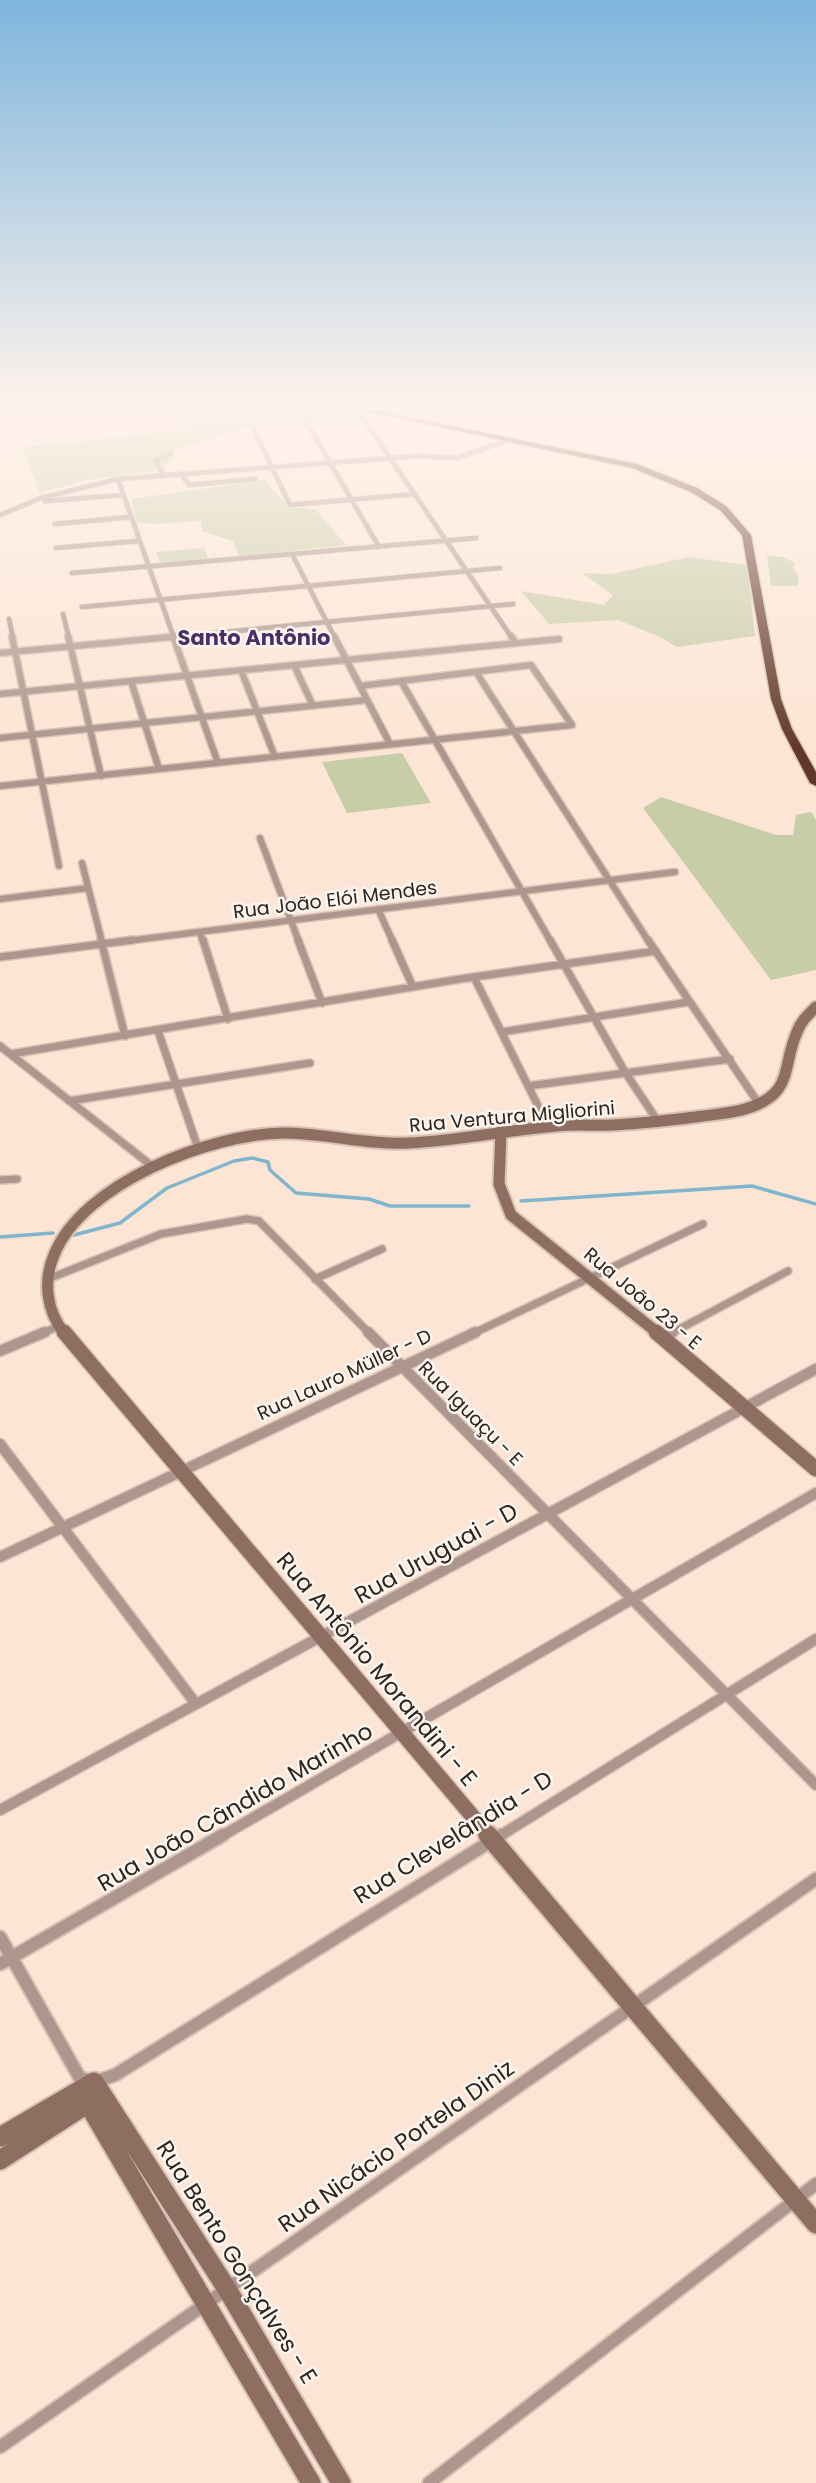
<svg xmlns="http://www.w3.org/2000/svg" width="816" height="2483" font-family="Poppins,sans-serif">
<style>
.green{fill:#c7cda7}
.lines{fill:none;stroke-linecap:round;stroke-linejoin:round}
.stream{stroke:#80b6cc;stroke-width:3.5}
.street-far4-casing{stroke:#d7c2b3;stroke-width:6}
.street-far3-casing{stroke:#d7c2b3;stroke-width:9}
.street-far2-casing{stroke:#d7c2b3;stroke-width:10}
.street-far1-casing{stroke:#d7c2b3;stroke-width:13}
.street-casing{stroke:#d7c2b3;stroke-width:16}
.secondary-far2-casing{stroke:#d7c2b3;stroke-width:15}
.secondary-far1-casing{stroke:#d7c2b3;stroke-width:18}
.secondary-casing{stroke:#d7c2b3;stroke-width:23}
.highway-casing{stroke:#d7c2b3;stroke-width:3}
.street-far4{stroke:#ac968d;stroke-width:4.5}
.street-far3{stroke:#ac968d;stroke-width:6}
.street-far2{stroke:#ac968d;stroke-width:7}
.street-far1{stroke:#ac968d;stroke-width:10}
.street{stroke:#ac968d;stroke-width:12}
.secondary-far2{stroke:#8d6e61;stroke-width:11}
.secondary-far1{stroke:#8d6e61;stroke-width:15}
.secondary{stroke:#8d6e61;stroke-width:19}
.highway{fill:#623928;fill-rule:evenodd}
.labels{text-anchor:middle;stroke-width:5;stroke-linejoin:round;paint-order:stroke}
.street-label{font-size:19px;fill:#2e241c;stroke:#fcf6f1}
.far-district-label{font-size:21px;font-weight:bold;fill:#4b2e68;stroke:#fcf6f1}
.near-street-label{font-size:23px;fill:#2e241c;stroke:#fcf6f1}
</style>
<rect width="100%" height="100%" fill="#fce5d4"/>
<path class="green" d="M222 400H300L317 406 377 417 251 427 174 449V457L163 470 87 480 39 493 23 447 190 430 178 414 221 412 227 404Z
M368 400H510L509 404 478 407 470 411 429 412 411 416 397 412 388 406 373 404Z
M265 480 288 507 315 509 346 545 239 556 233 541 202 531 201 521C179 521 158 526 137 522L131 499Z
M204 548 208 559 160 563 156 552Z
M767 556 784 557 795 563 793 567 799 578 797 586H771Z
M689 557 747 565 755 636 677 647 660 637 618 620 549 624 521 591 604 605 613 595 582 573 611 574Z
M402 753 431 803 347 813 322 762Z
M661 797 776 835H793L796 815 811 812 816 820V970L771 980 643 808Z"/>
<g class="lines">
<path class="stream" d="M521 1201 752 1186 816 1204
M74 1235 120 1223 167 1188 234 1161 252 1158 268 1162 270 1170 296 1193 369 1199 390 1206H469
M0 1237 53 1233"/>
<g class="street-far4-casing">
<path id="street-far4" d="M363 418 512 638
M307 423 379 547
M253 428 290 505 415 494
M181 474 189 485 255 479
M164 475 155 460 171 454
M118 479 174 638
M45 501 123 495
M0 515 41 498 118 479 419 456 456 458 509 440
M55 524 130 517
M56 548 138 541
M292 554 335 638
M72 573 476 538
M82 607 500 568
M63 614 69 638
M9 619 13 638
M162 638 513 604"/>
</g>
<g class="street-far3-casing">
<path id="street-far3" d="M12 636 59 866
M68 636 101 776
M173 636 218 763
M334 636 390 744
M511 636 516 643
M0 653 181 636
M294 665 313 706
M241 670 275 757
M476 672 649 942
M131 681 159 769
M401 681 551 942
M0 694 559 639
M0 738 367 700
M0 786 572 725 531 665 360 686
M260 838 299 942
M82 863 102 942
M0 899 88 888
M378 909 393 942
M200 932 203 942
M119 942 675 872"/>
</g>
<g class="street-far2-casing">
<path id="street-far2" d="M101 940 125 1036
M203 940 228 1019
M298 940 322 1003
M392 940 413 987
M550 940 625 1072 657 1120
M648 940 759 1104
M0 957 133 940
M474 977 548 1126
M158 1031 198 1148
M502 1032 688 1002
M0 1046 152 1166
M11 1054 460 979 656 951
M528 1086 730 1059
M69 1101 310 1063
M0 1180 17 1179
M48 1279 161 1234 247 1219 259 1221 370 1334
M315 1279 382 1249
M41 1334 59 1326
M472 1334 703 1224
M670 1334 788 1271"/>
</g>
<g class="street-far1-casing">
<path id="street-far1" d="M368 1332 816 1785
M663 1337 673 1332
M0 1351 45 1332
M0 1444 196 1704
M0 1557 476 1332
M0 1810 816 1369
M220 1837 816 1493
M498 1837 816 1639"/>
</g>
<g class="street-casing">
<path id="street" d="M0 1937 81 2080
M0 1964 223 1835
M81 2078 94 2082 115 2075 501 1835
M0 2447 816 1879
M429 2483 816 2184"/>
</g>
<g class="secondary-far2-casing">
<path id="secondary-far2" d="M501 1131 499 1184 511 1215 659 1334
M65 1334C46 1311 43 1281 54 1255 83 1183 210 1134 283 1133 325 1133 366 1145 409 1143 458 1141 507 1130 556 1126 575 1124 595 1126 614 1125 644 1123 674 1120 703 1116 717 1114 732 1113 745 1109 795 1094 781 1068 797 1032 801 1021 808 1015 816 1007"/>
</g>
<g class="secondary-far1-casing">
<path id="secondary-far1" d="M64 1332 490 1837
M656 1332 816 1469"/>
</g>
<g class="secondary-casing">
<path id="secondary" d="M488 1835 816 2224
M80 2090 311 2483
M0 2137 94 2082 227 2289 341 2483
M0 2160 93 2100"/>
</g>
<g class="highway-casing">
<path id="highway" d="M312 400H326L637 464 697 488 726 506 751 535 781 699 792 729 816 772V786L810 783 782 729 771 699 742 535 720 510 691 492 632 468Z"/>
</g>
<use href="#street-far4" class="street-far4"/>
<use href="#street-far3" class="street-far3"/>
<use href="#street-far2" class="street-far2"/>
<use href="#street-far1" class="street-far1"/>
<use href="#street" class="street"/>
<use href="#secondary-far2" class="secondary-far2"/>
<use href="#secondary-far1" class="secondary-far1"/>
<use href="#secondary" class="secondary"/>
<use href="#highway" class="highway"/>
</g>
<linearGradient id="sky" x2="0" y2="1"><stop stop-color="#7eb5dd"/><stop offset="0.54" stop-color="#fef3ec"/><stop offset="1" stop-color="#fef3ec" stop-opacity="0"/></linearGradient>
<rect width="816" height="747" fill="url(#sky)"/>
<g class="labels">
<g class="street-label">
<text transform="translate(335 899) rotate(-7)" y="7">Rua João Elói Mendes</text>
<text transform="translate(512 1116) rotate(-5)" y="7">Rua Ventura Migliorini</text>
<text transform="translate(643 1298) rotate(40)" y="7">Rua João 23 - E</text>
<text transform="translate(344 1374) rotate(-25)" y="7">Rua Lauro Müller - D</text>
<text transform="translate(471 1413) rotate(45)" y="7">Rua Iguaçu - E</text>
</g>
<g class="far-district-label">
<text x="254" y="645">Santo Antônio</text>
</g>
<g class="near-street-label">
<text transform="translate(436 1553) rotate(-29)" y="8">Rua Uruguai - D</text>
<text transform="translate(377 1669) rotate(50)" y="8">Rua Antônio Morandini - E</text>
<text transform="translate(235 1807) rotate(-30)" y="8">Rua João Cândido Marinho</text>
<text transform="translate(453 1837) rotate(-32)" y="8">Rua Clevelândia - D</text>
<text transform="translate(396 2146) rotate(-35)" y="8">Rua Nicácio Portela Diniz</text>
<text transform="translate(237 2262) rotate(58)" y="8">Rua Bento Gonçalves - E</text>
</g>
</g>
</svg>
